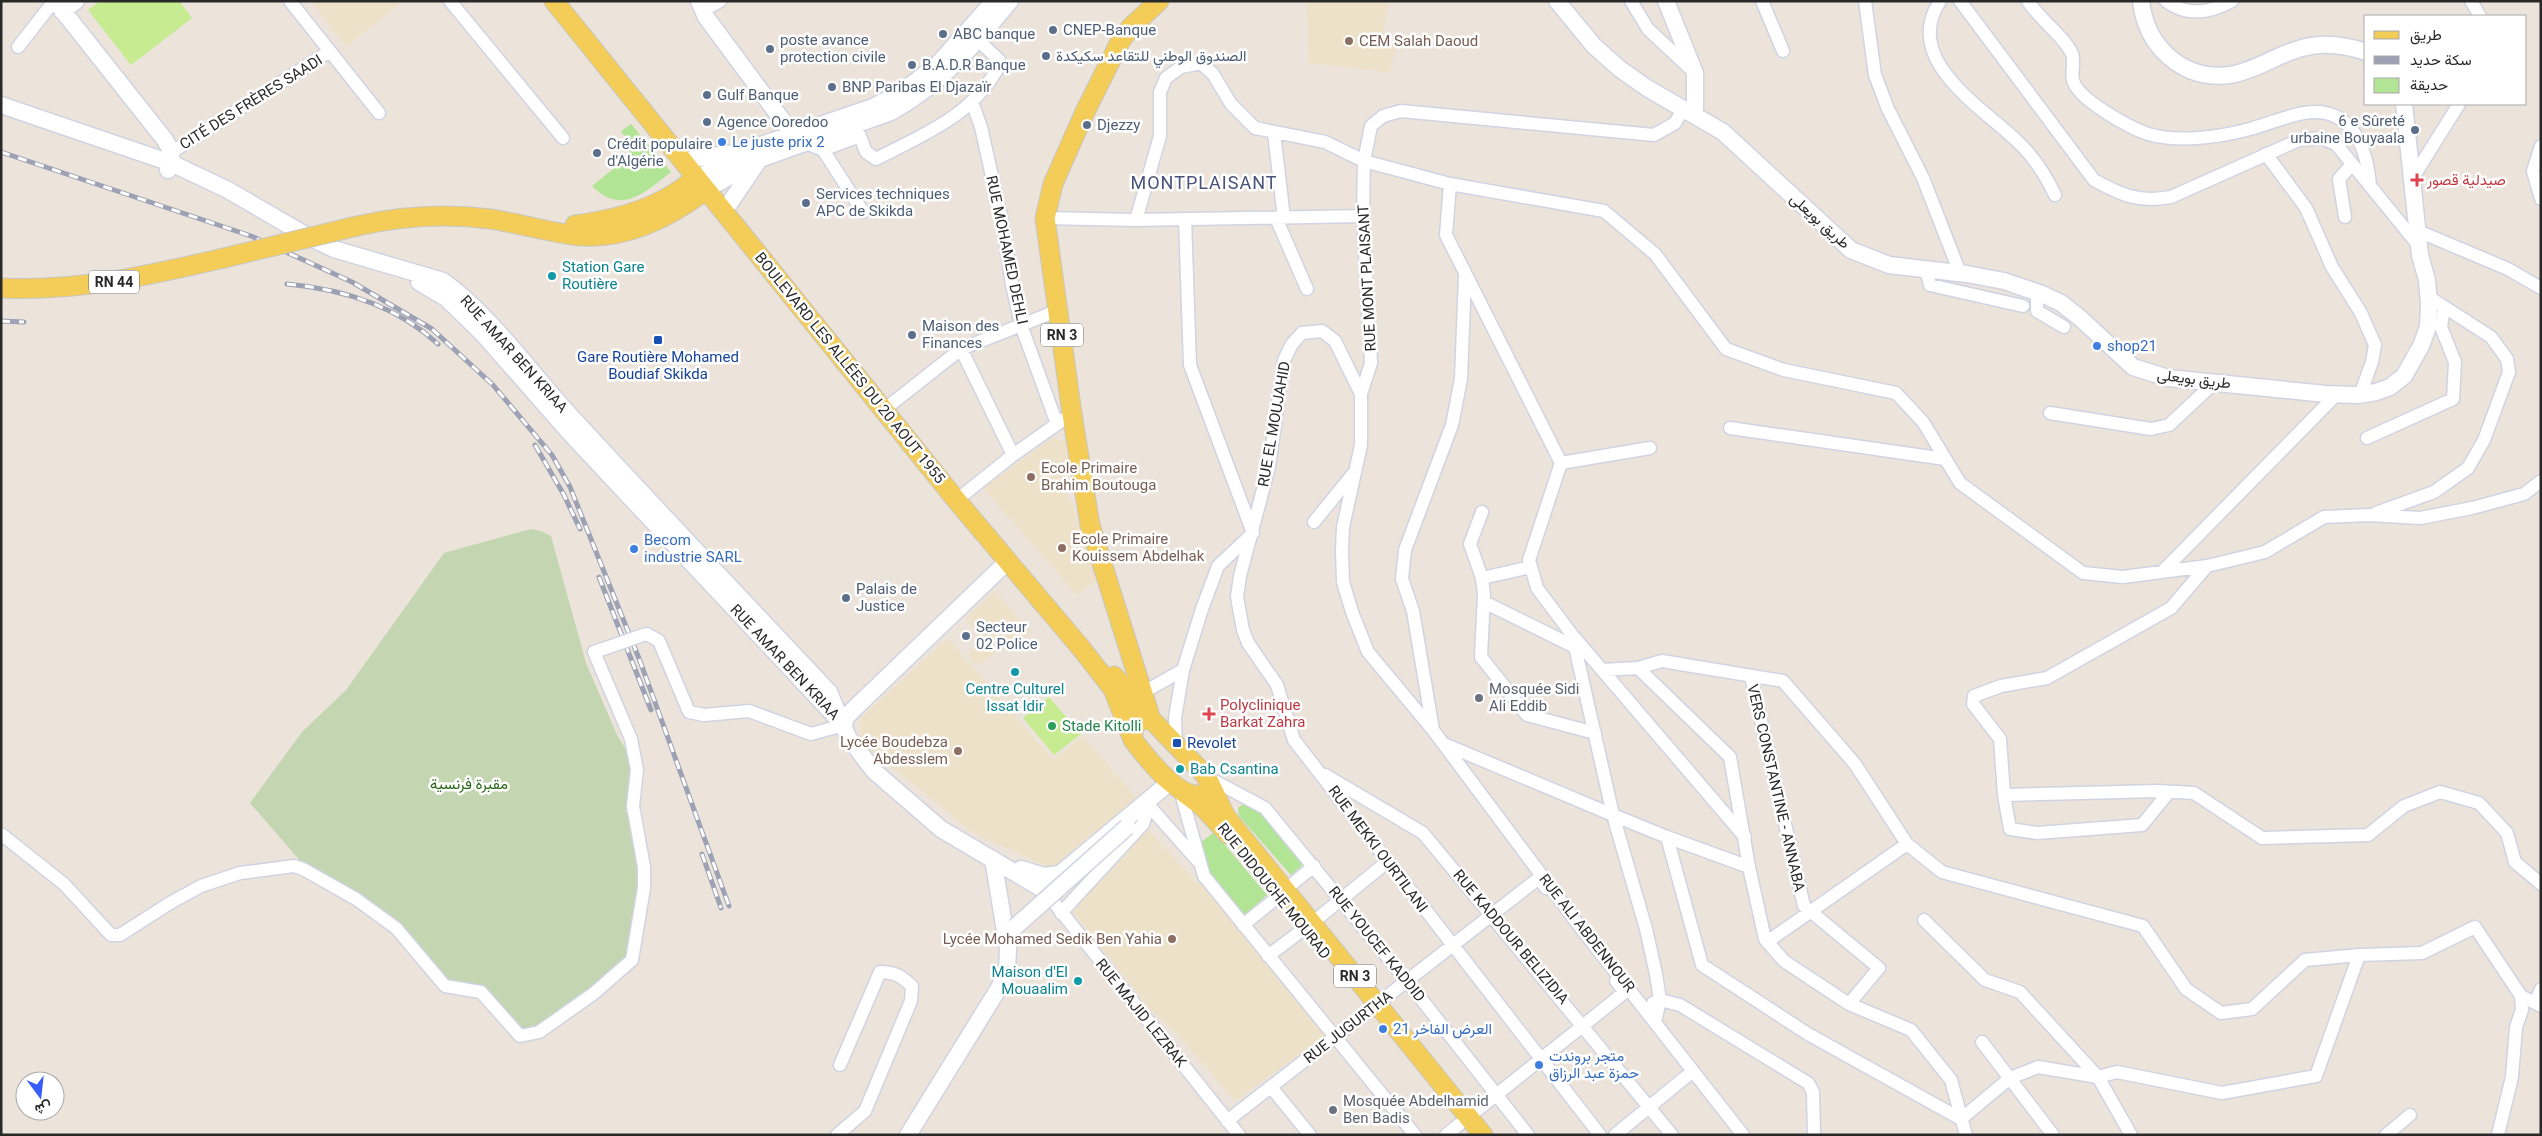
<svg xmlns="http://www.w3.org/2000/svg" width="2542" height="1136" font-family="Roboto,Vazirmatn,sans-serif">
<style>
.education{fill:#eee1c9}
.green{fill:#b1e495}
.cemetery{fill:#c3d6b1}
.pitch{fill:#c6eb90}
.lines{fill:none;stroke-linecap:round;stroke-linejoin:round}
.street-casing{stroke:#d0d3e2;stroke-width:15}
.secondary-casing{stroke:#d0d3e2;stroke-width:19}
.primary-casing{stroke:#c7c7c7;stroke-width:21}
.street{stroke:#fff;stroke-width:12}
.secondary{stroke:#fff;stroke-width:16}
.primary{stroke:#f3cd58;stroke-width:19}
.rail-casing{stroke:#9da1b4;stroke-width:5}
.rail{stroke:#fff;stroke-width:3;stroke-dasharray:9;stroke-linecap:butt}
.street-bridge-casing{stroke:#d0d3e2;stroke-width:15;stroke-linecap:butt}
.secondary-bridge-casing{stroke:#d0d3e2;stroke-width:19;stroke-linecap:butt}
.primary-bridge-casing{stroke:#c7c7c7;stroke-width:21;stroke-linecap:butt}
.street-bridge{stroke:#fff;stroke-width:12}
.secondary-bridge{stroke:#fff;stroke-width:16}
.primary-bridge{stroke:#f3cd58;stroke-width:19}
.service-dot{fill:#5c6f8a;stroke:#fff;stroke-width:2}
.education-dot{fill:#8d6e63;stroke:#fff;stroke-width:2}
.shop-dot{fill:#3f7fe0;stroke:#fff;stroke-width:2}
.health-dot{fill:#e0444e;stroke:#fff;stroke-width:2}
.culture-dot{fill:#0f9aa8;stroke:#fff;stroke-width:2}
.transit-dot{fill:#1a4fb4;stroke:#fff;stroke-width:2}
.worship-dot{fill:#6b7280;stroke:#fff;stroke-width:2}
.leisure-dot{fill:#2e9e5b;stroke:#fff;stroke-width:2}
.labels{text-anchor:middle;stroke-width:5;stroke-linejoin:round;paint-order:stroke}
.shield{fill:#fff;stroke:#696969;stroke-width:1}
.shield-label{font-size:14px;font-weight:bold;fill:#292929}
.service-label{font-size:15px;fill:#4e5e75;stroke:#fff;text-anchor:start}
.education-label{font-size:15px;fill:#785e54;stroke:#fff;text-anchor:start}
.street-label{font-size:15px;fill:#292929;stroke:#fff}
.shop-label{font-size:15px;fill:#366cbe;stroke:#fff;text-anchor:start}
.health-label{font-size:15px;fill:#be3a42;stroke:#fff;text-anchor:start}
.culture-label{font-size:15px;fill:#0d838f;stroke:#fff;text-anchor:start}
.transit-label{font-size:15px;fill:#164399;stroke:#fff}
.worship-label{font-size:15px;fill:#5b616d;stroke:#fff;text-anchor:start}
.leisure-label{font-size:15px;fill:#27864d;stroke:#fff;text-anchor:start}
.park-label{font-size:15px;fill:#296718;stroke:#fff}
.quarter-label{font-size:18px;letter-spacing:1px;fill:#49527a;stroke:#fff}
</style>
<rect width="100%" height="100%" fill="#ece4da"/>
<path class="education" d="M311 1H404L346 47Z
M1307 1 1389 2 1383 35 1395 47 1390 72 1309 63Z
M1052 438 1065 441 1071 471 1056 482 1071 501 1098 579 1077 595 983 488Z
M995 591 1031 633 976 665 967 654 983 642 965 619Z
M948 638 1053 760 1083 736 1137 799 1052 868 976 835 860 742 861 718Z
M1148 829 1197 883 1209 890 1328 1034 1235 1101 1177 1034 1148 1007 1070 908Z"/>
<path class="green" d="M631 124 671 172C645 192 622 216 592 186L632 154 622 141 626 138 621 131Z
M1246 802 1263 810 1306 862 1291 875 1239 816 1238 808Z
M1214 832 1267 895 1241 918 1207 875 1200 843Z"/>
<path class="cemetery" d="M531 529 541 531 551 536 586 663 617 735 631 758 628 794 631 799 630 805 625 811 636 823 642 869 630 957 580 1001 530 1032 521 1030 485 989 448 984 417 948 302 863 250 803 302 732 346 690 444 553Z"/>
<path class="pitch" d="M100 1H179L192 18 131 65 88 10Z
M1049 697 1081 734 1054 755 1023 718Z"/>
<g class="lines">
<g class="street-casing">
<path id="street" d="M290 1 379 113
M450 1 563 138
M1631 1 1648 29 1694 72
M1762 1 1783 51
M1865 1 1875 75 1888 109 1923 178 1960 273
M1940 1C1901 60 1982 107 2018 142 2034 157 2046 176 2055 195
M1960 1 2094 180C2121 195 2139 203 2171 197L2299 140 2321 138 2336 144 2419 246
M2028 1C2039 19 2065 37 2072 54 2075 61 2071 72 2073 80 2077 99 2130 128 2148 134 2179 143 2220 137 2250 129 2268 124 2286 116 2304 113 2352 105 2367 148 2370 186
M2166 1C2187 17 2210 13 2232 1
M2471 1 2480 16
M711 6 720 1
M18 47 54 1
M972 102 981 127 1002 221 1012 285 1021 325 1057 424
M1684 108 1675 123 1654 135 1401 111 1383 116 1371 126 1364 161 1363 216 1371 363 1361 394V445L1343 527 1342 551 1343 582 1352 612 1368 652 1433 730 1584 932 1743 1135
M1274 133 1284 218
M806 143 823 150 860 136 866 152 876 159C926 133 973 116 1000 64L999 60 978 40
M2541 146 2533 171 2541 199
M823 150 863 212
M172 152 330 51
M2266 154 2306 208 2332 267 2361 313 2375 345 2372 362 2360 395
M2412 179 2459 104
M1450 184 1446 235 1561 463 1529 560 1537 588 1573 636 1745 837
M2345 217 2339 179 2352 164
M1045 218 1136 220 1363 216
M1276 218 1307 289
M1185 219 1190 365 1253 533
M1136 220 1160 136V92L1166 78 1181 67 1201 63 1213 74 1231 104 1255 128 1325 142 1364 161 1450 184 1604 211 1655 254 1726 349 1784 370 1896 393 1923 422 1960 483 2083 573 2123 577 2207 566 2265 552 2324 517 2369 515 2420 518 2472 508 2524 494 2541 481
M2418 231 2508 269 2541 288
M1926 269 1930 285 2023 306
M2037 292V311L2064 327
M961 349 1013 455
M1361 394 1335 341 1322 331 1302 333 1292 344 1284 360 1269 467 1240 576 1237 597 1243 630 1248 643 1277 685 1294 740 1600 1135
M890 405 961 349 1059 310
M2050 413 2151 429 2169 425 2214 383
M1730 428 1945 459
M2367 438 2453 399 2455 362 2441 327 2444 307
M1561 463 1650 448
M963 495 1013 455 1064 419
M1482 512 1470 544 1482 578 1484 595 1481 657 1527 715 1595 733
M2376 513 2434 492 2468 468 2484 440 2509 372 2507 359 2491 337 2429 297
M1314 522 1353 474
M2162 572 2337 394
M1482 578 1531 567
M1484 602 1575 647
M643 635 647 634 659 641 689 712 704 715 749 711 811 734 844 725
M1573 638 1613 815 1667 837 1749 867
M1638 668 1730 757 1749 867 1765 939 1784 961 1849 1004 1911 1030 1951 1080 1966 1135
M1602 670 1638 668 1662 661 1783 681 1855 764 1907 844 1942 872 2143 926 2186 989 2221 1013 2252 1009 2305 960 2359 955 2422 953 2475 927 2521 996
M1751 677 1804 906 1879 968 1849 1004
M1144 692 1183 670
M1433 730 1413 611 1402 579 1405 550 1452 425 1461 379 1465 275
M1176 743 1175 718 1183 670 1202 609 1218 566 1252 534
M1444 744 1613 815 1646 929 1656 974 1660 1000 1655 1022
M1325 775 1423 833 1672 1135
M1207 777 1265 808 1407 981 1528 1135
M1180 790 1204 876 1415 1135
M2169 792 2142 825 2037 833 2010 829 2004 795 2000 739 1973 704 1974 696 2001 686 2047 678 2171 608 2207 566
M2004 795 2158 791 2194 793 2262 838 2368 835 2404 806 2440 792 2479 803 2507 833 2515 862 2541 884
M1151 808 1197 860
M1 834 64 884 111 935H120L170 903 201 886 240 873 294 866 303 869 356 899 396 928 445 986 481 992 520 1036 539 1032 593 994 632 960 644 888V867L633 806 637 770 631 739 594 652 609 647
M1667 837 1702 965 1808 1034 1961 1119 2010 1078 2038 1067 2098 1077 2117 1072 2222 1093 2316 1076 2359 955
M1044 890 1239 1135
M1285 890 1314 866
M1061 913 1143 824 1147 811
M1924 920 1985 980 2020 992 2098 1077 2131 1135
M1312 923 1387 862
M1243 925 1279 896
M1767 942 1907 844
M1268 956 1305 928
M1653 1003 1660 1000 1680 1005 1808 1083 1813 1092 1814 1135
M2535 1003 2541 989
M1982 1042 2053 1135
M1271 1087 1310 1135
M1227 1121 1539 878 1546 888
M837 1135 865 1111 911 1001 912 986C901 976 895 972 880 972L840 1065
M1446 1135 1625 992 1616 981
M1615 1135 1693 1071
M2386 1135 2410 1115
M2498 1135 2512 1077 2516 1027 2522 1010 2521 996 2541 1006"/>
</g>
<g class="secondary-casing">
<path id="secondary" d="M55 1 165 140 172 152 168 170
M699 1 706 17 797 140
M1557 1 1594 46 1620 69 1647 88 1723 132 1851 250 1889 265 1967 274 2004 281 2042 294 2061 303 2080 318 2133 367 2168 378 2326 394 2358 395 2376 392 2390 387 2404 376 2421 346 2428 327 2429 304 2427 280 2420 255 2404 104
M1666 1 1695 73V114
M2141 1C2146 47 2183 81 2230 75 2255 71 2278 54 2302 48 2323 42 2345 45 2366 52
M62 11 76 1
M1 105 171 163 228 190 307 236 334 249 443 281C493 317 535 379 578 424 661 514 745 603 829 692L848 737 874 771 941 829 1044 890
M692 159 733 153
M697 178 761 145 873 107 899 94 938 64 994 1
M706 190 760 159 891 112C943 83 973 46 1010 1
M729 204 757 163
M419 282 446 298 483 334 569 432 835 716
M844 725 846 717 857 706 1007 562
M1021 869 1044 876 1060 874 1170 782
M908 1135 999 988 1007 970 1008 949 993 859"/>
</g>
<g class="primary-casing">
<path id="primary" d="M554 1 957 501 1081 648 1113 689 1133 740
M575 225C605 221 634 215 661 201 674 195 685 186 697 178
M357 226C401 216 445 213 490 219 517 223 545 231 572 235 621 242 669 218 706 190
M1 288C78 292 150 275 224 258
M1114 676 1151 719
M1149 713 1090 525 1072 414 1045 218 1053 184 1084 114 1120 42 1130 28 1159 1
M1151 719 1206 776 1210 787 1205 794C1180 803 1147 758 1133 740V727L1141 720Z
M1208 780 1226 817 1483 1135
M1183 792 1203 807 1228 834"/>
</g>
<use href="#street" class="street"/>
<use href="#secondary" class="secondary"/>
<use href="#primary" class="primary"/>
<g class="rail-casing">
<path id="rail" d="M1 152 251 236 352 282 432 329 493 385 552 455 570 487 640 661 729 906
M287 284C342 289 397 306 438 344
M1 321 24 322
M535 445 564 495 580 529
M599 577 651 710
M702 854 721 908"/>
</g>
<use href="#rail" class="rail"/>
<g class="street-bridge-casing">
<path id="street-bridge" d="M609 647 643 635"/>
</g>
<g class="secondary-bridge-casing">
<path id="secondary-bridge" d="M1015 927 1127 827"/>
</g>
<g class="primary-bridge-casing">
<path id="primary-bridge" d="M224 258 357 226"/>
</g>
<use href="#street-bridge" class="street-bridge"/>
<use href="#secondary-bridge" class="secondary-bridge"/>
<use href="#primary-bridge" class="primary-bridge"/>
</g>
<g class="service-dot">
<circle cx="1053" cy="30" r="5"/>
<circle cx="943" cy="34" r="5"/>
<circle cx="770" cy="49" r="5"/>
<circle cx="1046" cy="56" r="5"/>
<circle cx="912" cy="65" r="5"/>
<circle cx="832" cy="87" r="5"/>
<circle cx="707" cy="95" r="5"/>
<circle cx="707" cy="122" r="5"/>
<circle cx="1087" cy="125" r="5"/>
<circle cx="2415" cy="130" r="5"/>
<circle cx="597" cy="153" r="5"/>
<circle cx="806" cy="203" r="5"/>
<circle cx="912" cy="335" r="5"/>
<circle cx="846" cy="598" r="5"/>
<circle cx="966" cy="636" r="5"/>
</g>
<g class="education-dot">
<circle cx="1349" cy="41" r="5"/>
<circle cx="1031" cy="477" r="5"/>
<circle cx="1062" cy="548" r="5"/>
<circle cx="958" cy="751" r="5"/>
<circle cx="1172" cy="939" r="5"/>
</g>
<g class="shop-dot">
<circle cx="722" cy="142" r="5"/>
<circle cx="2097" cy="346" r="5"/>
<circle cx="634" cy="549" r="5"/>
<circle cx="1383" cy="1029" r="5"/>
<circle cx="1539" cy="1065" r="5"/>
</g>
<g class="health-dot">
<path d="M2414.5 172.5h5v5h5v5h-5v5h-5v-5h-5v-5h5z"/>
<path d="M1206.5 706.5h5v5h5v5h-5v5h-5v-5h-5v-5h5z"/>
</g>
<g class="culture-dot">
<circle cx="552" cy="276" r="5"/>
<circle cx="1015" cy="672" r="5"/>
<circle cx="1180" cy="769" r="5"/>
<circle cx="1078" cy="981" r="5"/>
</g>
<g class="transit-dot">
<rect x="653" y="335" width="10" height="10" rx="2.5"/>
<rect x="1172" y="738" width="10" height="10" rx="2.5"/>
</g>
<g class="worship-dot">
<circle cx="1479" cy="698" r="5"/>
<circle cx="1333" cy="1110" r="5"/>
</g>
<circle class="leisure-dot" cx="1052" cy="726" r="5"/>
<g class="labels">
<g class="shield">
<rect x="89" y="270.5" width="50" height="23" rx="4"/>
<rect x="1041" y="323.5" width="42" height="23" rx="4"/>
<rect x="1334" y="964.5" width="42" height="23" rx="4"/>
</g>
<g class="shield-label">
<text x="114" y="287">RN 44</text>
<text x="1062" y="340">RN 3</text>
<text x="1355" y="981">RN 3</text>
</g>
<g class="service-label">
<text x="1063" y="35">CNEP-Banque</text>
<text x="953" y="39">ABC banque</text>
<text x="780" y="45">poste avance<tspan x="780" dy="17">protection civile</tspan></text>
<text x="1056" y="61">الصندوق الوطني للتقاعد سكيكدة</text>
<text x="922" y="70">B.A.D.R Banque</text>
<text x="842" y="92">BNP Paribas El Djazaïr</text>
<text x="717" y="100">Gulf Banque</text>
<text x="2405" y="126" text-anchor="end">6 e Sûreté<tspan x="2405" dy="17">urbaine Bouyaala</tspan></text>
<text x="717" y="127">Agence Ooredoo</text>
<text x="1097" y="130">Djezzy</text>
<text x="607" y="149">Crédit populaire<tspan x="607" dy="17">d'Algérie</tspan></text>
<text x="816" y="199">Services techniques<tspan x="816" dy="17">APC de Skikda</tspan></text>
<text x="922" y="331">Maison des<tspan x="922" dy="17">Finances</tspan></text>
<text x="856" y="594">Palais de<tspan x="856" dy="17">Justice</tspan></text>
<text x="976" y="632">Secteur<tspan x="976" dy="17">02 Police</tspan></text>
</g>
<g class="education-label">
<text x="1359" y="46">CEM Salah Daoud</text>
<text x="1041" y="473">Ecole Primaire<tspan x="1041" dy="17">Brahim Boutouga</tspan></text>
<text x="1072" y="544">Ecole Primaire<tspan x="1072" dy="17">Kouissem Abdelhak</tspan></text>
<text x="948" y="747" text-anchor="end">Lycée Boudebza<tspan x="948" dy="17">Abdesslem</tspan></text>
<text x="1162" y="944" text-anchor="end">Lycée Mohamed Sedik Ben Yahia</text>
</g>
<g class="street-label">
<text transform="translate(251 102) rotate(-32)" y="5">CITÉ DES FRÈRES SAADI</text>
<text transform="translate(1820 221) rotate(42)" y="5">طريق بويعلى</text>
<text transform="translate(1007 250) rotate(78)" y="5">RUE MOHAMED DEHLI</text>
<text transform="translate(1367 278) rotate(-93)" y="5">RUE MONT PLAISANT</text>
<text transform="translate(514 354) rotate(48)" y="5">RUE AMAR BEN KRIAA</text>
<text transform="translate(850 368) rotate(51)" y="5">BOULEVARD LES ALLÉES DU 20 AOUT 1955</text>
<text transform="translate(2194 379) rotate(7)" y="5">طريق بويعلى</text>
<text transform="translate(1274 424) rotate(-80)" y="5">RUE EL MOUJAHID</text>
<text transform="translate(785 662) rotate(47)" y="5">RUE AMAR BEN KRIAA</text>
<text transform="translate(1776 788) rotate(77)" y="5">VERS CONSTANTINE - ANNABA</text>
<text transform="translate(1378 849) rotate(53)" y="5">RUE MEKKI OURTILANI</text>
<text transform="translate(1274 891) rotate(51)" y="5">RUE DIDOUCHE MOURAD</text>
<text transform="translate(1587 933) rotate(52)" y="5">RUE ALI ABDENNOUR</text>
<text transform="translate(1511 937) rotate(50)" y="5">RUE KADDOUR BELIZIDIA</text>
<text transform="translate(1377 944) rotate(51)" y="5">RUE YOUCEF KADDID</text>
<text transform="translate(1141 1013) rotate(51)" y="5">RUE MAJID LEZRAK</text>
<text transform="translate(1348 1027) rotate(-38)" y="5">RUE JUGURTHA</text>
</g>
<g class="shop-label">
<text x="732" y="147">Le juste prix 2</text>
<text x="2107" y="351">shop21</text>
<text x="644" y="545">Becom<tspan x="644" dy="17">industrie SARL</tspan></text>
<text x="1393" y="1034">العرض الفاخر 21</text>
<text x="1549" y="1061">متجر بروندت<tspan x="1549" dy="17">حمزة عبد الرزاق</tspan></text>
</g>
<g class="health-label">
<text x="2427" y="185">صيدلية قصور</text>
<text x="1220" y="710">Polyclinique<tspan x="1220" dy="17">Barkat Zahra</tspan></text>
</g>
<g class="culture-label">
<text x="562" y="272">Station Gare<tspan x="562" dy="17">Routière</tspan></text>
<text x="1015" y="694" text-anchor="middle">Centre Culturel<tspan x="1015" dy="17">Issat Idir</tspan></text>
<text x="1190" y="774">Bab Csantina</text>
<text x="1068" y="977" text-anchor="end">Maison d'El<tspan x="1068" dy="17">Mouaalim</tspan></text>
</g>
<g class="transit-label">
<text x="658" y="362">Gare Routière Mohamed<tspan x="658" dy="17">Boudiaf Skikda</tspan></text>
<text x="1187" y="748" text-anchor="start">Revolet</text>
</g>
<g class="worship-label">
<text x="1489" y="694">Mosquée Sidi<tspan x="1489" dy="17">Ali Eddib</tspan></text>
<text x="1343" y="1106">Mosquée Abdelhamid<tspan x="1343" dy="17">Ben Badis</tspan></text>
</g>
<g class="leisure-label">
<text x="1062" y="731">Stade Kitolli</text>
</g>
<g class="park-label">
<text x="469" y="789">مقبرة فرنسية</text>
</g>
<g class="quarter-label">
<text x="1204" y="189">MONTPLAISANT</text>
</g>
</g>
<rect width="2542" height="1136" fill="none" stroke="#292929" stroke-width="5"/>
<rect x="2364" y="15" width="162" height="90" fill="#ffffff" stroke="#a9a9a9"/>
<rect x="2374" y="31" width="25" height="8" fill="#f3cd58" stroke="#a9a9a9"/>
<text x="2410" y="40" font-size="15" fill="#292929">طريق</text>
<rect x="2374" y="56" width="25" height="8" fill="#9da1b4" stroke="#a9a9a9"/>
<text x="2410" y="65" font-size="15" fill="#292929">سكة حديد</text>
<rect x="2374" y="78" width="25" height="15" fill="#b1e495" stroke="#a9a9a9"/>
<text x="2410" y="90" font-size="15" fill="#292929">حديقة</text>
<g transform="translate(40 1096) rotate(165)"><circle r="24" fill="#ffffff" stroke="#a9a9a9"/>
<path d="M0-4L9 19L0 12L-9 19Z" fill="#365dfd"/>
<text y="-8" font-size="14" font-weight="bold" text-anchor="middle" fill="#292929">ش</text>
</g>
</svg>
